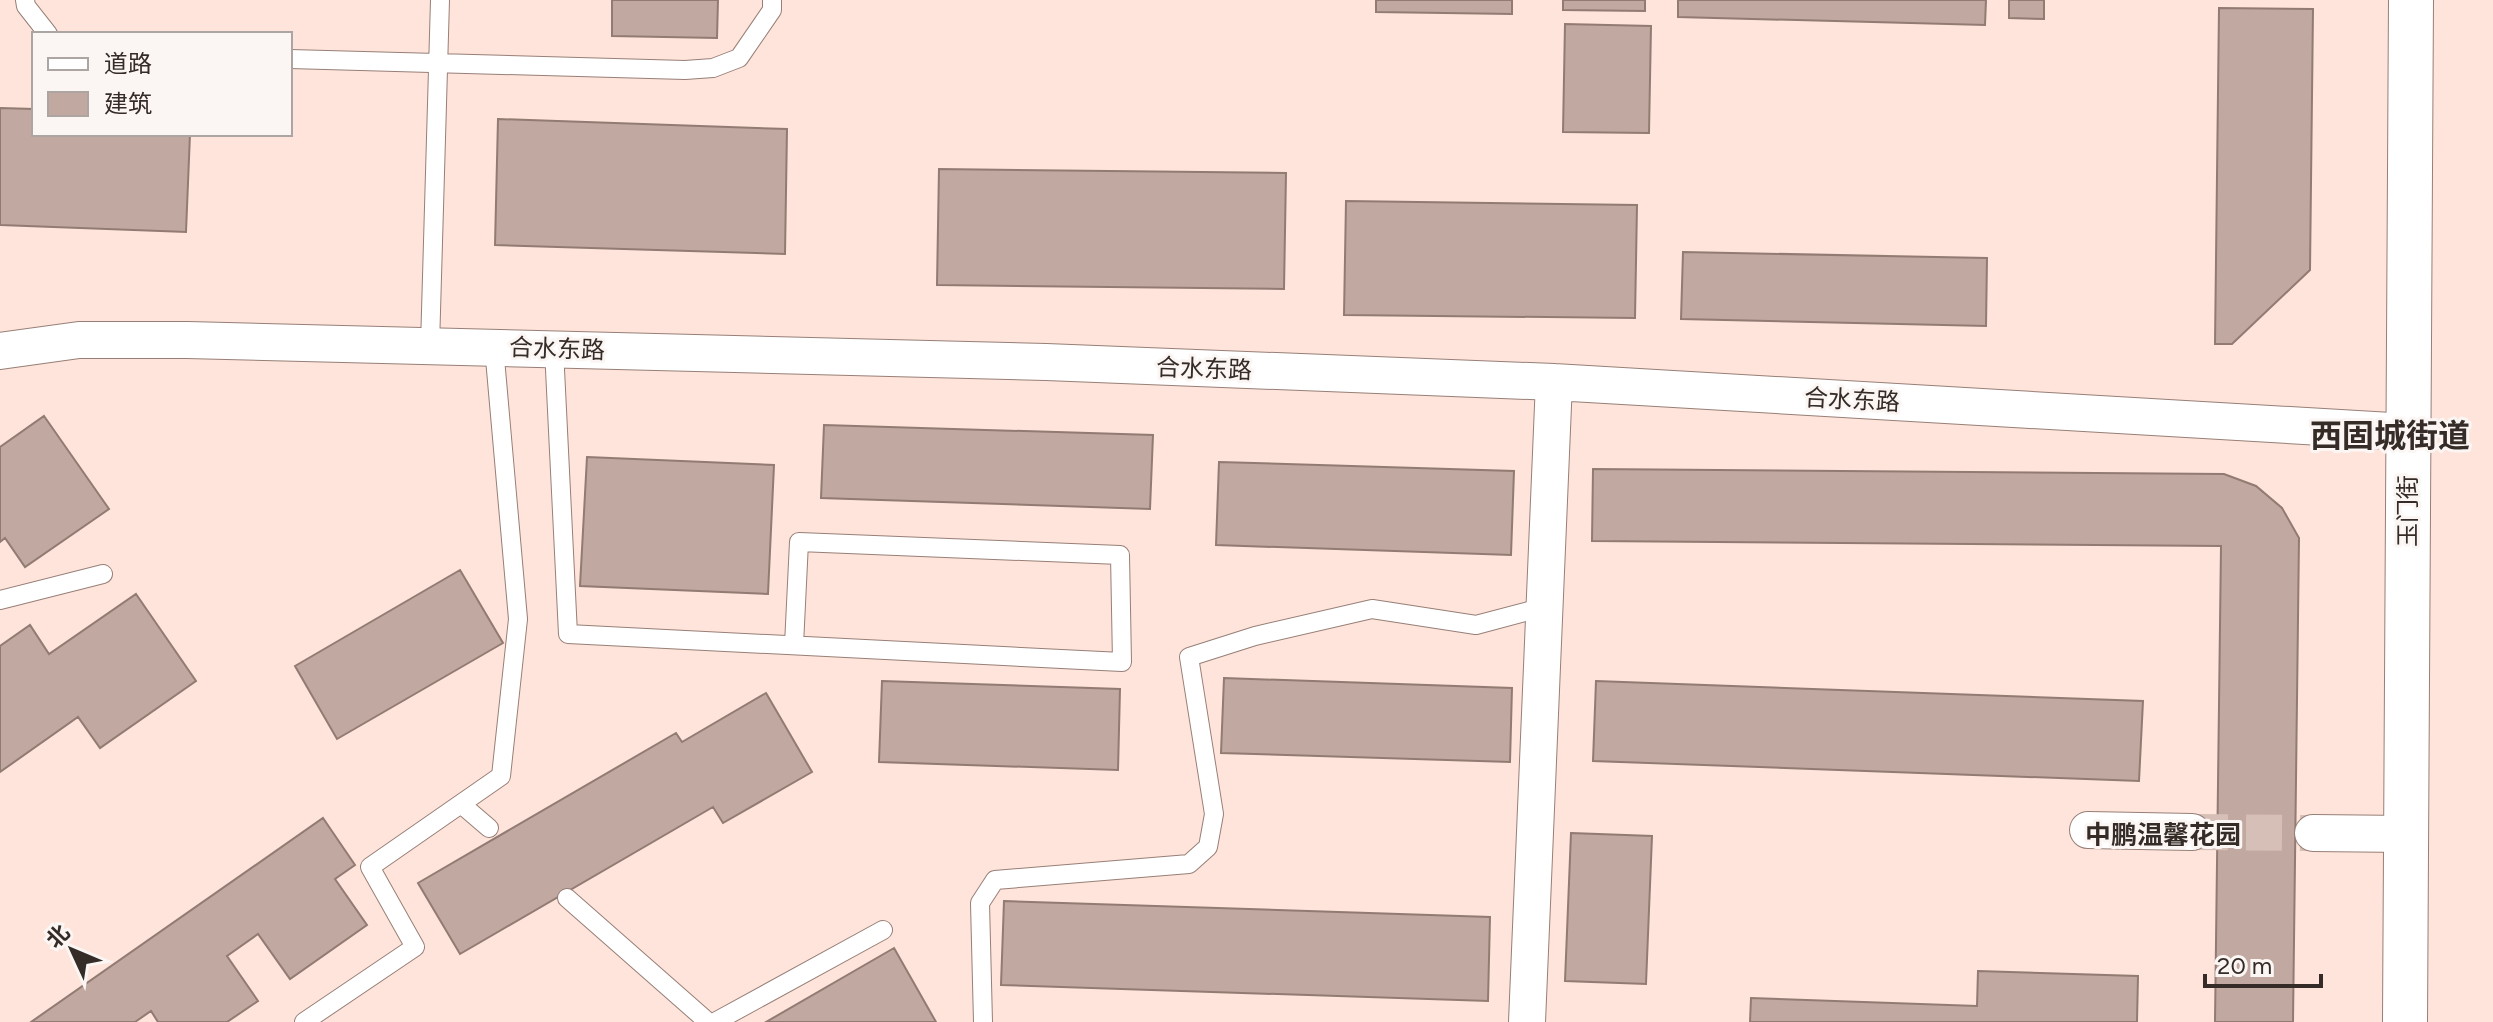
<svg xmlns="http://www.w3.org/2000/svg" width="2493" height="1022" font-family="Figtree,'Noto Sans SC',sans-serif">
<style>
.building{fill:#c1a8a0;stroke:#927b73;stroke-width:2}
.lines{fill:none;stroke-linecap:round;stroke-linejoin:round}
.minor-tunnel{stroke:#d6bfb6;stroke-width:36;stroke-dasharray:36 18;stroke-linecap:butt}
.service-casing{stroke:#977f77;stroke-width:20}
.minor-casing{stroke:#977f77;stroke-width:38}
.tertiary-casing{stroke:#977f77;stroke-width:46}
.service{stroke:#fff;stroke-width:18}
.minor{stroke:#fff;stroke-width:36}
.tertiary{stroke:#fff;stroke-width:44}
.labels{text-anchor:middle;stroke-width:6;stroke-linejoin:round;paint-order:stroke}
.street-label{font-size:24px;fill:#352c28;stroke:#fbf6f4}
.neighbourhood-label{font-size:26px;font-weight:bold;fill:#352c28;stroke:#fbf6f4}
.district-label{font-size:32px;font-weight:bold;fill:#352c28;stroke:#fbf6f4}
</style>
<rect width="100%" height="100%" fill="#fee4da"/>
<path class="building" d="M612 0H718L717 38 612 36Z
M1376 0H1512V14L1376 12Z
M1563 0H1645V11L1563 10Z
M1678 0H1986L1985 25 1678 17Z
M2009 0H2044V19L2009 18Z
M2219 8 2313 9 2310 270 2232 344H2215Z
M1565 24 1651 26 1649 133 1563 132Z
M0 108 34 109V134H190L186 232 0 225Z
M498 119 787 129 785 254 495 245Z
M939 169 1286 173 1284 289 937 285Z
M1346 201 1637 205 1635 318 1344 315Z
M1683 252 1987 258 1986 326 1681 319Z
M44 416 109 509 25 567 5 538 0 542V447Z
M824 425 1153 435 1150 509 821 498Z
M587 457 774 465 768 594 580 586Z
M1219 462 1514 471 1511 555 1216 545Z
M1593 469 2224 474 2256 486 2282 508 2299 538 2293 1022H2215L2221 546 1592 541Z
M460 570 503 643 337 739 295 666Z
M136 594 196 681 100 748 78 717 0 772V646L30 625 49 654Z
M1224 678 1512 688 1510 762 1221 753Z
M882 681 1120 689 1118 770 879 762Z
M1596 681 2143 701 2139 781 1593 761Z
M766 693 812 772 723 823 713 807 460 954 418 883 676 733 682 742Z
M323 818 355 865 335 879 367 925 290 979 258 934 227 956 258 1001 227 1022H158L151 1011 135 1022H31Z
M1571 833 1652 836 1646 984 1565 981Z
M1004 901 1490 917 1488 1001 1001 985Z
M894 948 936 1022H766Z
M1978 971 2138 976 2137 1022H1750L1751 998 1977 1006Z"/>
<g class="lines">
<path class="minor-tunnel" d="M2192 832 2313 833"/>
<g class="service-casing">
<path id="service" d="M25 0 26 6 48 34
M290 59 685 70 713 68 739 58 772 10V0
M430 346 440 0
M554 349 568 634 1122 662 1120 555 799 542 794 645
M0 600 103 574
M461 804 489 828
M567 898 708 1022
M304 1022 415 947 370 867 501 776 518 619 494 347
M715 1022 883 930
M983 1022 980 903 995 880 1189 864 1208 847 1214 814 1189 657 1255 636 1372 609 1476 625 1544 607"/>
</g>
<g class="minor-casing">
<path id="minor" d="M0 351 79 340H187L1046 362 1554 382 2408 432
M2088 830 2192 832
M2313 833 2406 834
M1527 1022 1554 382"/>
</g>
<g class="tertiary-casing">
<path id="tertiary" d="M2405 1022 2411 0"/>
</g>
<use href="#service" class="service"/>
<use href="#minor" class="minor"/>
<use href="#tertiary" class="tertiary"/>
</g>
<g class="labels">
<g class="street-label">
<text transform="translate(557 349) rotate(2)" y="8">合水东路</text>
<text transform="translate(1204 369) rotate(2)" y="8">合水东路</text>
<text transform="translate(1852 400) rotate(3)" y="8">合水东路</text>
<text transform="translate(2408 511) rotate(-90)" y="8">玉门街</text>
</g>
<g class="neighbourhood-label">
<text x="2163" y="844">中鹏温馨花园</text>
</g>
<g class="district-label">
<text x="2390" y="447">西固城街道</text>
</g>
</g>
<rect x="32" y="32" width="260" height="104" fill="#fbf6f4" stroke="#aca5a2" stroke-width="2"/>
<rect x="48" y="58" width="40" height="12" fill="#ffffff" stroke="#aca5a2" stroke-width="2"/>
<text x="104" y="72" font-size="24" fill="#352c28">道路</text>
<rect x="48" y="92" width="40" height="24" fill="#c1a8a0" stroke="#aca5a2" stroke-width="2"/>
<text x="104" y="112" font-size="24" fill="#352c28">建筑</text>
<g transform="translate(72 950) rotate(314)" stroke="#fbf6f4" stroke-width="6" paint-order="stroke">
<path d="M0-6L14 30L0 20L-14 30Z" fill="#352c28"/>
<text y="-12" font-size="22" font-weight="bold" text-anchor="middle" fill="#352c28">北</text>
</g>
<path d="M2205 974v12h116v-12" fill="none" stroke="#352c28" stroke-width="4"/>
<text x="2217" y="974" font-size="24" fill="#352c28" stroke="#fbf6f4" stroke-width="6" paint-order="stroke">20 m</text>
</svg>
